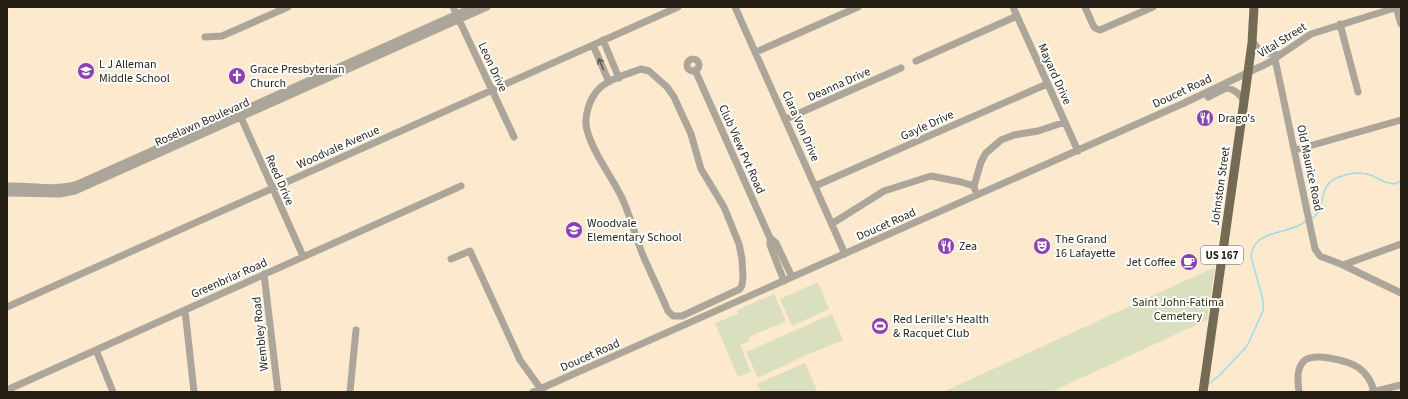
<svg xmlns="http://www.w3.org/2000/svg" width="1408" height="399" font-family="'Source Sans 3',sans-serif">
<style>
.green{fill:#dadfbf}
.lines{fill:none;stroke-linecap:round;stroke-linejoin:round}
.stream{stroke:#9fdbeb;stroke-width:1.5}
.minor{stroke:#aba699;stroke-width:7}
.major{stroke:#746b54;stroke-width:9}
.oneway{stroke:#625c50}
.labels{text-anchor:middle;stroke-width:4;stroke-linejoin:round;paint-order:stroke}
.shield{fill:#fff;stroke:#67625b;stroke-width:1}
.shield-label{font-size:11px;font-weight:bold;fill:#261f15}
.street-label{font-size:12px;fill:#261f15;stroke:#fff}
.poi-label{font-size:12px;fill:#261f15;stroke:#fff;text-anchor:start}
.park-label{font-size:12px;fill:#2d310b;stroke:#fff}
</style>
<rect width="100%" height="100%" fill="#fde9cd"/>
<path class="green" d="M1215 267 1207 320 1051 392H943Z
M818 282 829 309 792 326 780 299Z
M774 294 786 321 749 337 750 341 740 345 751 372 738 377 715 323 738 314 737 310Z
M832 314 843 340 804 356 758 378 746 352Z
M805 363 817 390 812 392H761L757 384Z"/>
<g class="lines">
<path class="stream" d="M1311 219C1328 210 1315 186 1339 177 1350 173 1362 171 1373 176 1383 181 1384 183 1396 184L1401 180
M1207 385 1220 375 1247 346 1263 311V300L1251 257C1254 232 1277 235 1295 227 1299 226 1303 223 1306 221"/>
<path class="minor" d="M453 7 514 137
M735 7 845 254
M1013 7 1078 151
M1085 7 1093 25 1095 28 1100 30 1153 7
M1396 7 1401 24
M1340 24 1358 92
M205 37 222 36 288 7
M603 40 619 78
M1252 40C1258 52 1267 54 1280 55
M593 45 609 82
M756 52 858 7
M1275 59 1315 249 1320 256 1343 265 1401 293
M687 65a6 6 0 1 1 12 0a6 6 0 1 1-12 0Z
M916 61 1017 16
M641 69 649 71 667 87 674 97 691 134 701 169 724 207 739 244 742 259 743 278 742 285 740 289 682 316H673L668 311C660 292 650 272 642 253 635 235 630 215 622 198 611 175 594 155 587 130 584 120 588 104 594 95 603 80 625 75 641 69Z
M695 70 770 238V245L784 281
M1208 97 1226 88C1235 89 1240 94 1244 101
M239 113 303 256
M786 119 901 68
M1295 150 1401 120
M7 186C32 185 56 192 80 183L473 7
M815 186 1047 84
M975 190 974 186 981 162 986 153 1001 140 1014 135 1038 131 1065 122
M7 193 60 194 75 191 487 7
M833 223 884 191 931 176 961 182 974 186
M770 238 776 243 792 277
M451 259 470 251 520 360 543 392
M1343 265 1401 244
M264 274 278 392
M7 307 678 7
M185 310 194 392
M96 350 113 392
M7 390 461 186
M350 392 356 330
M533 392 1182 104 1268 63 1311 34 1398 7
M1299 392C1298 382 1296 370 1303 362 1312 351 1349 361 1359 368 1367 374 1372 382 1374 392
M1372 392 1401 385"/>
<path class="major" d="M1203 392 1241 123 1252 43 1254 7"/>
</g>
<defs><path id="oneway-shaft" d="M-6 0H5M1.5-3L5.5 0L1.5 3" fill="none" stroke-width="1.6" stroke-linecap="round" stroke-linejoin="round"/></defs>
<use class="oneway" href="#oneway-shaft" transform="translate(601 64) rotate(-114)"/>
<defs>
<g id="school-disc" transform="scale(0.9)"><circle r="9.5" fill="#8d40b1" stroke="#fff"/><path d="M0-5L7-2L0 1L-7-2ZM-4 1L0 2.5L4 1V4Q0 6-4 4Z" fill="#fff"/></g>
<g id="church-disc" transform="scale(0.9)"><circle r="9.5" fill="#8d40b1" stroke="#fff"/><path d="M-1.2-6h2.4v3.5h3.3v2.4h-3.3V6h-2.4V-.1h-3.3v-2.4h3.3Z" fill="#fff"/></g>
<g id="restaurant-disc" transform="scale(0.9)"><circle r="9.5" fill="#8d40b1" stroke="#fff"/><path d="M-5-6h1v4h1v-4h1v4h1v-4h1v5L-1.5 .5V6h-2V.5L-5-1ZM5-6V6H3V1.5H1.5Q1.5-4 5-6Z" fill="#fff"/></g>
<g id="theatre-disc" transform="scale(0.9)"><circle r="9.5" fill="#8d40b1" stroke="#fff"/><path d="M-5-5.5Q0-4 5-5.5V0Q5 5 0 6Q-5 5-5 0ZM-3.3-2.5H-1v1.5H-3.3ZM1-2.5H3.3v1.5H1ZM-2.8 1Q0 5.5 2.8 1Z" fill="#fff"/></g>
<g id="cafe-disc" transform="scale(0.9)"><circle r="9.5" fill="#8d40b1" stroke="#fff"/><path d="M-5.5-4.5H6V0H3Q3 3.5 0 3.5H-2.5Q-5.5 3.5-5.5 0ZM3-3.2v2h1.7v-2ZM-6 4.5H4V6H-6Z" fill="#fff"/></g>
<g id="stadium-disc" transform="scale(0.9)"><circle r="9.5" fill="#8d40b1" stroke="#fff"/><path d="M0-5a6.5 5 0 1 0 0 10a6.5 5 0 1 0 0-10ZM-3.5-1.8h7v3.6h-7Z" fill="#fff"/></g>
</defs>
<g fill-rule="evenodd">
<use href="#school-disc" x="86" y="71"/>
<use href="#church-disc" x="237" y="76"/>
<use href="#restaurant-disc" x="1205" y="118"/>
<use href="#school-disc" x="574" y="230"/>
<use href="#restaurant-disc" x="946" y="246"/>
<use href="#theatre-disc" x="1042" y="246"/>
<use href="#cafe-disc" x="1189" y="262"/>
<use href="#stadium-disc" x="880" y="326"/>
</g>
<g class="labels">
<rect class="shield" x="1201" y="246" width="42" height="18" rx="3"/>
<g class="shield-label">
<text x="1222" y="259">US 167</text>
</g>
<g class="street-label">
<text transform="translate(1282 40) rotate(-32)" y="4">Vital Street</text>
<text transform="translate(493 67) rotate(65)" y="4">Leon Drive</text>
<text transform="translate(1055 74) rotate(66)" y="4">Mayard Drive</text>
<text transform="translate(839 84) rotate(-24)" y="4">Deanna Drive</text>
<text transform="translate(1182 91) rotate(-25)" y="4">Doucet Road</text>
<text transform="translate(202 122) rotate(-24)" y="4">Roselawn Boulevard</text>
<text transform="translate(927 125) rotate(-24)" y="4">Gayle Drive</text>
<text transform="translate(801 126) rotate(66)" y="4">Clara Von Drive</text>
<text transform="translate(338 147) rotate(-24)" y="4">Woodvale Avenue</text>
<text transform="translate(742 149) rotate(66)" y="4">Club View Pvt Road</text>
<text transform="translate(1310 168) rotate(78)" y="4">Old Maurice Road</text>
<text transform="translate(280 180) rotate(66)" y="4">Reed Drive</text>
<text transform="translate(1220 186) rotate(-82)" y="4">Johnston Street</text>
<text transform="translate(886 224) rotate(-24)" y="4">Doucet Road</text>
<text transform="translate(229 278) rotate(-24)" y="4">Greenbriar Road</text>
<text transform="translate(260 334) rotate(-96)" y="4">Wembley Road</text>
<text transform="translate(590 355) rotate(-24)" y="4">Doucet Road</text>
</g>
<g class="poi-label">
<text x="99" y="68">L J Alleman<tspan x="99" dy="14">Middle School</tspan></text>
<text x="250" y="73">Grace Presbyterian<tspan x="250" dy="14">Church</tspan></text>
<text x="1218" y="122">Drago's</text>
<text x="587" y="227">Woodvale<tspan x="587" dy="14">Elementary School</tspan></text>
<text x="1055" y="243">The Grand<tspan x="1055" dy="14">16 Lafayette</tspan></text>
<text x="959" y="250">Zea</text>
<text x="1176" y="266" text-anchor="end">Jet Coffee</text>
<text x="893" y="323">Red Lerille's Health<tspan x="893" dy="14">&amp; Racquet Club</tspan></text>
</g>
<g class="park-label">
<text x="1178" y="306">Saint John-Fatima<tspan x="1178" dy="14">Cemetery</tspan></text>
</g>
</g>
<rect width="1408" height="399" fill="none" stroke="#261f15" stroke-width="16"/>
</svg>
